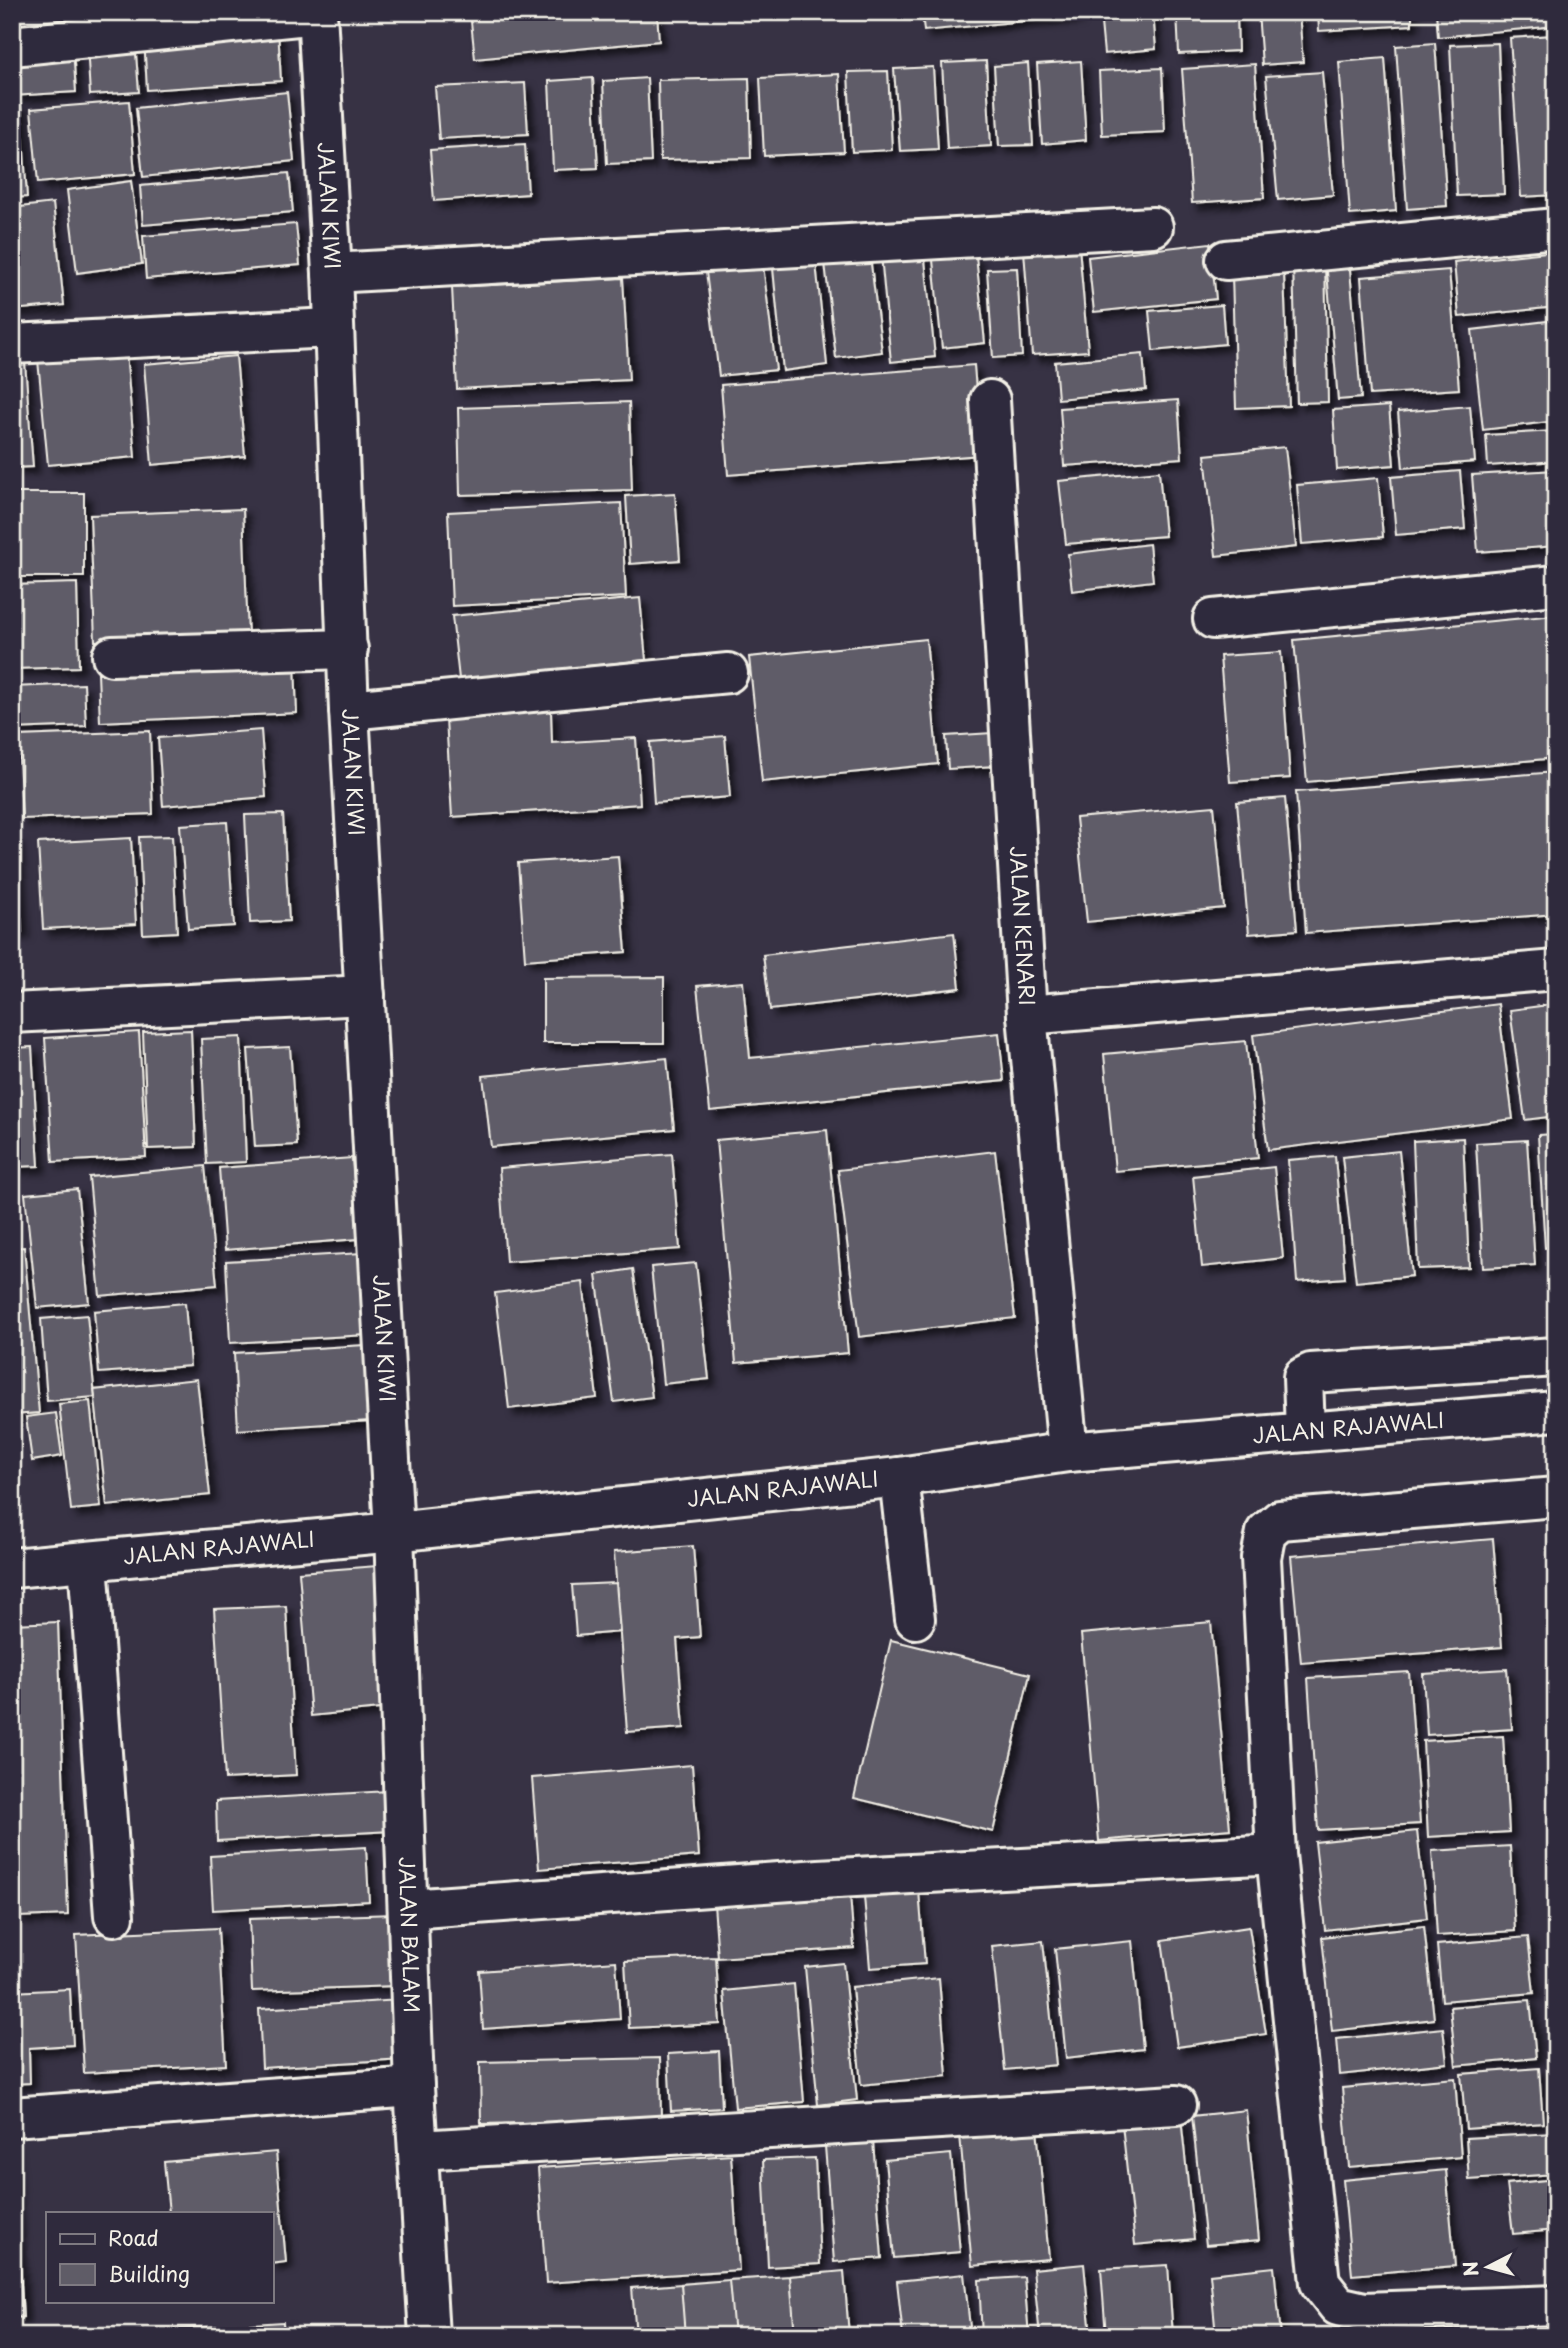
<svg xmlns="http://www.w3.org/2000/svg" width="1568" height="2348" font-family="'Playpen Sans',sans-serif">
<style>
.building{fill:#5f5c67;stroke:#f4f1e8;stroke-width:2;filter:url(#shadow)}
.lines{fill:none;stroke-linecap:round;stroke-linejoin:round}
.minor-casing{stroke:#f4f1e8;stroke-width:44}
.minor{stroke:#2f2a3d;stroke-width:38}
.labels{text-anchor:middle;stroke-width:6;stroke-linejoin:round;paint-order:stroke}
.street-label{font-size:21px;fill:#f4f1e8;stroke:#2f2a3d}
</style>
<defs>
<filter id="shadow"><feDropShadow dx="6" dy="6" stdDeviation="3.5" flood-color="#0009"/></filter>
</defs>
<rect width="100%" height="100%" fill="#373244"/>
<filter id="ink" filterUnits="userSpaceOnUse"><feTurbulence type="fractalNoise" baseFrequency=".0143" numOctaves="2"/><feDisplacementMap in="SourceGraphic" scale="14" xChannelSelector="R" yChannelSelector="G"/><feConvolveMatrix kernelMatrix="1 2 1 2 8 2 1 2 1" color-interpolation-filters="sRGB"/></filter>
<g filter="url(#ink)">
<path class="building" d="M84 12H183L85 23Z
M470 12H657L659 41 475 59Z
M922 12H1076V16L924 31Z
M1100 12H1153L1156 49 1104 54Z
M1177 12H1237L1238 51 1179 54Z
M1258 12H1299L1303 62 1262 65Z
M1318 12H1412V25L1319 31Z
M1436 12H1556V26L1438 37Z
M278 28 281 81 147 90 144 37Z
M1553 35 1556 195 1521 197 1510 38Z
M135 41 139 92 90 95 87 44Z
M1435 43 1447 206 1407 209 1396 46Z
M1498 43 1504 194 1457 196 1450 45Z
M73 49 76 92 12 96V53Z
M1385 58 1396 211 1350 215 1339 62Z
M986 61 991 146 947 149 942 63Z
M1081 61 1086 140 1042 144 1037 64Z
M1028 63 1033 145 999 146 994 66Z
M1255 64 1264 198 1192 203 1182 69Z
M933 67 938 149 900 151 894 69Z
M1162 68 1165 132 1102 135 1099 71Z
M888 71 892 150 852 152 848 72Z
M1322 72 1333 195 1278 200 1266 76Z
M839 74 844 152 764 156 760 78Z
M593 78 598 168 553 170 549 81Z
M647 78 651 162 607 164 603 81Z
M749 78 751 158 660 160 658 80Z
M525 83 528 134 439 139 435 87Z
M287 92 294 161 143 177 136 108Z
M129 101 135 174 38 183 31 109Z
M12 105H21L27 197 12 198Z
M525 144 528 194 434 201 430 150Z
M289 173 293 212 143 225 140 186Z
M131 181 142 264 77 273 67 190Z
M53 203 64 305 12 310V208Z
M296 224 300 265 146 279 143 236Z
M1210 243 1216 299 1094 312 1088 257Z
M1079 246 1088 351 1032 355 1024 251Z
M869 248 882 352 836 358 824 254Z
M924 250 935 357 891 362 881 255Z
M1556 251V307L1459 317 1454 262Z
M815 254 827 365 783 371 772 258Z
M976 256 985 343 942 348 933 260Z
M1349 258 1361 398 1338 400 1326 260Z
M1325 260 1328 402 1297 403 1293 262Z
M763 265 776 370 719 376 706 272Z
M1017 268 1022 356 993 358 987 269Z
M1449 270 1459 389 1370 395 1361 277Z
M1284 273 1289 406 1236 408 1232 275Z
M623 278 629 380 457 389 452 287Z
M1222 305 1225 344 1153 351 1149 311Z
M1556 320V421L1483 430 1472 330Z
M126 352 135 457 48 465 38 360Z
M1143 354 1146 390 1058 399 1055 362Z
M236 356 245 456 152 465 144 364Z
M25 362 33 467 12 468V363Z
M974 365 981 455 728 475 721 385Z
M1178 400 1182 458 1064 466 1060 408Z
M629 402 632 490 460 495 458 408Z
M1389 406 1394 465 1337 470 1333 410Z
M1470 406 1475 462 1403 468 1398 412Z
M1556 431V461L1488 466 1486 435Z
M1285 447 1296 547 1216 556 1205 455Z
M1556 470V546L1478 552 1472 475Z
M1159 471 1165 536 1066 544 1059 481Z
M1460 471 1465 529 1396 535 1391 477Z
M1378 478 1383 537 1302 544 1297 485Z
M12 493H84V577H12Z
M675 493 680 560 630 564 626 496Z
M621 503 626 597 452 606 448 512Z
M243 509 248 636 95 641 90 515Z
M1149 544 1153 581 1072 591 1068 554Z
M77 583 79 667 12 669V585Z
M640 598 646 660 459 679 452 616Z
M1556 615V758L1307 782 1294 640Z
M926 639 938 764 762 782 749 657Z
M1281 652 1290 778 1230 782 1220 656Z
M295 664 297 713 100 722 98 673Z
M84 684 86 726 12 729V687Z
M551 711 552 743 636 738 640 804 452 817 446 719Z
M261 730 266 797 163 806 158 738Z
M150 731 153 814 22 819 18 736Z
M992 733 995 766 948 769 946 736Z
M725 736 730 797 654 803 650 742Z
M1556 772V914L1306 933 1296 792Z
M1285 798 1297 930 1249 934 1237 802Z
M1214 806 1224 908 1087 922 1076 818Z
M283 814 289 921 250 923 245 815Z
M227 822 234 926 188 929 180 825Z
M172 836 177 932 143 934 139 837Z
M12 838H16L22 932 12 933Z
M131 838 136 924 43 929 38 843Z
M618 856 626 952 525 960 518 863Z
M954 933 960 988 770 1010 763 955Z
M664 977V1043H543V978Z
M743 982 750 1058 999 1033 1004 1081 710 1111 697 986Z
M1498 1004 1513 1119 1268 1150 1253 1035Z
M1556 1004V1116L1525 1120 1510 1010Z
M191 1030 196 1147 148 1149 143 1032Z
M139 1032 146 1157 53 1162 45 1038Z
M241 1037 246 1162 207 1164 201 1039Z
M1246 1041 1258 1158 1115 1171 1104 1054Z
M32 1047 39 1166 12 1167V1048Z
M290 1047 297 1145 255 1147 248 1049Z
M667 1058 674 1129 491 1147 483 1076Z
M827 1130 848 1353 736 1363 716 1140Z
M1556 1134V1247L1545 1248 1538 1135Z
M1463 1138 1469 1267 1418 1269 1413 1141Z
M1527 1140 1535 1265 1483 1268 1476 1143Z
M995 1151 1015 1318 859 1337 838 1170Z
M1399 1151 1412 1276 1356 1282 1342 1157Z
M672 1154 680 1249 506 1262 499 1168Z
M1335 1156 1345 1278 1297 1282 1288 1160Z
M352 1158 358 1239 225 1250 219 1168Z
M205 1166 217 1285 100 1296 89 1177Z
M1274 1167 1283 1258 1202 1267 1193 1176Z
M77 1189 89 1303 37 1308 25 1194Z
M24 1247 39 1413 12 1415V1248Z
M362 1253 367 1335 230 1343 226 1261Z
M696 1263 709 1379 663 1384 651 1267Z
M633 1269 652 1397 614 1402 596 1275Z
M583 1282 597 1398 509 1409 495 1293Z
M185 1303 190 1366 99 1373 94 1311Z
M87 1315 95 1397 47 1401 41 1319Z
M365 1345 370 1421 238 1430 234 1353Z
M197 1379 210 1495 107 1506 94 1390Z
M90 1401 101 1507 71 1510 59 1404Z
M56 1413 62 1456 32 1461 26 1417Z
M1493 1539 1502 1647 1301 1663 1291 1556Z
M693 1546 700 1637 677 1639 684 1728 627 1732 614 1552Z
M377 1566 389 1708 311 1716 299 1572Z
M616 1583 620 1632 576 1636 572 1585Z
M286 1606 296 1775 225 1779 214 1609Z
M58 1622 68 1915 18 1917 12 1624Z
M1211 1622 1230 1829 1099 1841 1081 1634Z
M891 1640 1030 1674 993 1832 854 1798Z
M1507 1669 1512 1729 1427 1735 1423 1674Z
M1409 1672 1420 1824 1318 1830 1308 1678Z
M1503 1736 1509 1832 1428 1837 1423 1741Z
M692 1765 699 1856 539 1869 532 1778Z
M388 1791 391 1831 217 1841 216 1801Z
M1417 1831 1427 1918 1325 1930 1315 1842Z
M1510 1846 1515 1931 1437 1936 1432 1851Z
M366 1847 369 1901 213 1910 210 1856Z
M919 1891 925 1964 870 1968 864 1896Z
M850 1894 854 1948 718 1958 714 1904Z
M394 1914 396 1986 252 1991 249 1919Z
M1424 1926 1434 2019 1332 2031 1322 1937Z
M1249 1927 1266 2034 1177 2047 1162 1940Z
M218 1928 226 2065 84 2073 76 1935Z
M1528 1937 1534 1993 1442 2001 1437 1945Z
M1043 1941 1056 2065 1005 2070 992 1946Z
M1132 1941 1143 2049 1066 2058 1055 1949Z
M716 1957 720 2024 629 2028 625 1961Z
M616 1961 620 2019 483 2029 479 1971Z
M843 1963 857 2100 818 2105 805 1967Z
M939 1978 947 2076 861 2085 852 1987Z
M794 1984 804 2102 735 2108 724 1991Z
M70 1989 73 2045 29 2048 30 2083 12 2084V1992Z
M400 2000 403 2059 262 2068 259 2009Z
M1530 2000 1536 2058 1456 2066 1450 2007Z
M1443 2028 1447 2063 1340 2075 1337 2039Z
M719 2051 722 2108 671 2111 668 2054Z
M660 2058 661 2120 481 2124 480 2062Z
M1539 2068 1543 2123 1466 2129 1461 2074Z
M1455 2078 1461 2157 1349 2167 1342 2088Z
M1246 2110 1259 2240 1206 2245 1192 2116Z
M1181 2118 1194 2239 1135 2245 1122 2124Z
M1037 2128 1049 2259 972 2266 960 2135Z
M1553 2133 1555 2174 1469 2180 1466 2138Z
M12 2138 23 2317 12 2318Z
M873 2141 882 2258 834 2262 825 2146Z
M276 2152 286 2262 271 2264V2213H169L164 2162Z
M951 2154 960 2252 894 2258 885 2160Z
M731 2155 739 2270 546 2283 538 2168Z
M815 2158 820 2264 768 2267 763 2160Z
M1446 2170 1455 2266 1352 2275 1343 2180Z
M1556 2179V2230L1513 2234 1507 2184Z
M1084 2264 1091 2336H1040L1033 2269Z
M1168 2265 1173 2336H1106L1101 2269Z
M1274 2267 1281 2336H1216L1210 2274Z
M844 2271 849 2336H795L790 2276Z
M964 2274 971 2336H903L897 2281Z
M790 2276 795 2336H734L729 2280Z
M1024 2277 1029 2336H982L979 2280Z
M729 2280 734 2336H685L681 2284Z
M681 2284 685 2336H636L632 2288Z
M283 2322 284 2336H146V2331Z
M146 2331V2336H84Z"/>
<g class="lines">
<g class="minor-casing">
<g id="minor">
<path id="s1" d="M317 12 332 273 349 710 394 1532 414 2087 429 2336"/>
<path d="M12 46 317 14"/>
<path d="M1226 260 1556 228"/>
<path d="M332 273 1153 227"/>
<path d="M12 344 332 328"/>
<path id="s2" d="M990 400 1027 1015 1068 1452"/>
<path d="M1213 619 1556 585"/>
<path d="M112 656 348 649"/>
<path d="M349 710 728 673"/>
<path d="M12 1013 365 995"/>
<path d="M1027 1015 1556 970"/>
<path d="M1305 1432 1303 1377 1311 1373 1556 1357"/>
<path d="M899 1477 915 1619"/>
<path d="M1556 1497 1280 1520 1266 1532 1261 1558 1276 1854 1320 2283 1338 2306 1364 2312 1556 2305"/>
<path d="M88 1562 114 1916"/>
<path id="s3" d="M12 1568 394 1532 899 1477 1068 1452 1556 1411"/>
<path d="M408 1909 819 1879 1276 1854"/>
<path d="M12 2117 414 2087"/>
<path d="M419 2150 1176 2105"/>
</g>
</g>
<use href="#minor" class="minor"/>
</g>
</g>
<g class="labels">
<g class="street-label">
<text dy="7" stroke="none"><textPath href="#s1" startOffset="194">JALAN KIWI</textPath></text>
<text dy="7" stroke="none"><textPath href="#s1" startOffset="761">JALAN KIWI</textPath></text>
<text dy="7" stroke="none"><textPath href="#s2" startOffset="527">JALAN KENARI</textPath></text>
<text dy="7" stroke="none"><textPath href="#s1" startOffset="1328">JALAN KIWI</textPath></text>
<text dy="7" stroke="none"><textPath href="#s3" startOffset="1344">JALAN RAJAWALI</textPath></text>
<text dy="7" stroke="none"><textPath href="#s3" startOffset="775">JALAN RAJAWALI</textPath></text>
<text dy="7" stroke="none"><textPath href="#s3" startOffset="208">JALAN RAJAWALI</textPath></text>
<text dy="7" stroke="none"><textPath href="#s1" startOffset="1925">JALAN BALAM</textPath></text>
</g>
</g>
<rect width="1568" height="2348" fill="none" stroke="#2f2a3d" stroke-width="42"/>
<rect x="21" y="21" width="1526" height="2306" fill="none" stroke="#f4f1e8" stroke-width="2.5" filter="url(#ink)"/>
<rect x="46" y="2212" width="228" height="91" fill="#2f2a3d" stroke="#7e7a81" stroke-width="2"/>
<rect x="60" y="2234" width="35" height="10" fill="#2f2a3d" stroke="#7e7a81" stroke-width="2"/>
<text x="108" y="2246" font-size="21" fill="#f4f1e8">Road</text>
<rect x="60" y="2264" width="35" height="21" fill="#5f5c67" stroke="#7e7a81" stroke-width="2"/>
<text x="108" y="2282" font-size="21" fill="#f4f1e8">Building</text>
<g transform="translate(1488 2267) rotate(264)" stroke="#2f2a3d" stroke-width="5" paint-order="stroke">
<path d="M0-5L12 26L0 18L-12 26Z" fill="#f4f1e8"/>
<text y="-10" font-size="19" font-weight="bold" text-anchor="middle" fill="#f4f1e8">N</text>
</g>
</svg>
